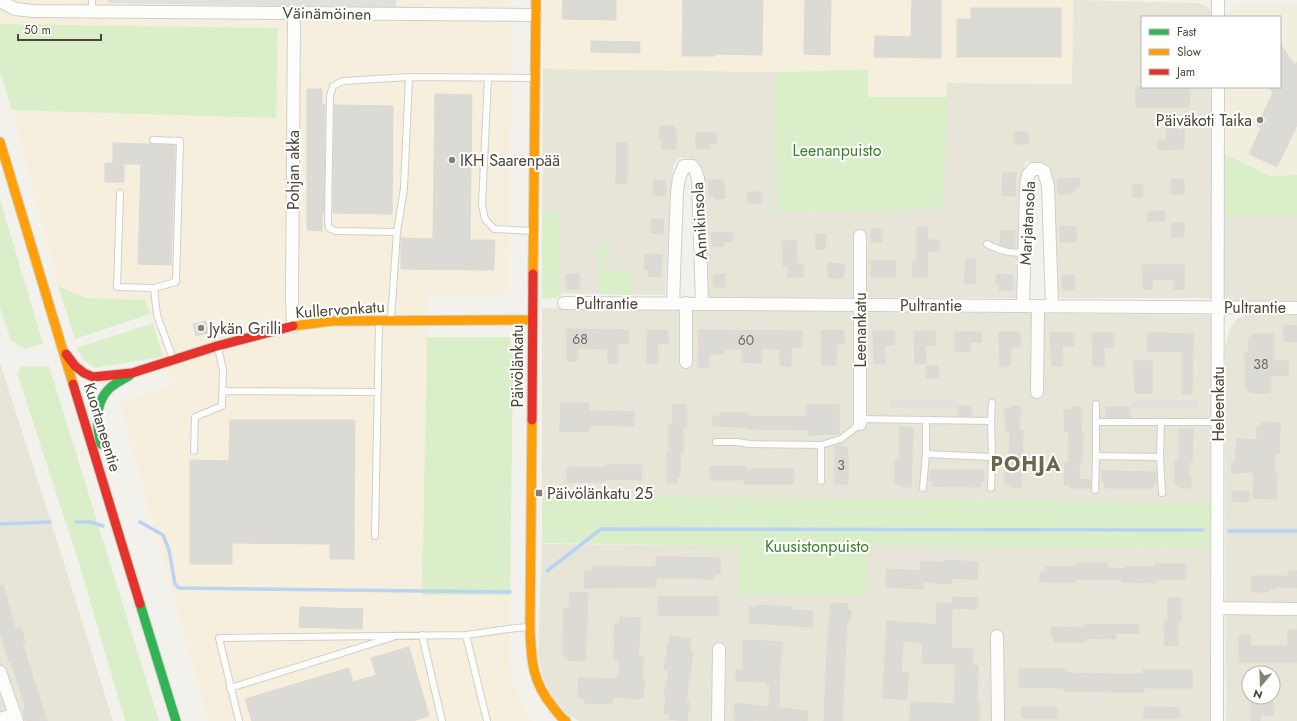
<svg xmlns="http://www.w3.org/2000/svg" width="1297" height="721" font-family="Jost,sans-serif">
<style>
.residential{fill:#e7e5d8;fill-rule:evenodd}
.commercial{fill:#f6efdd}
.education{fill:#f1eedd}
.green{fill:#daefc9}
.parking{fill:#e2e0da}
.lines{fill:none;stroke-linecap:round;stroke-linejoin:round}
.stream{stroke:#b9d3f3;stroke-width:3.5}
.building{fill:#dcdad4;stroke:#dbd9d1}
.lane-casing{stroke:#d0cfc9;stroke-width:8}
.street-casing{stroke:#d0cfc9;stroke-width:14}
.fast-casing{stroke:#d2d0c1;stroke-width:11}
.slow-casing{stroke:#d2d0c1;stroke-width:11}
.jam-casing{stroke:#d2d0c1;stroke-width:11}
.lane{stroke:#fdfdfc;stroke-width:6}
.street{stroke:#fdfdfc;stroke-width:12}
.fast{stroke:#30b455;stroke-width:9}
.slow{stroke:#ff9f0a;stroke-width:9}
.jam{stroke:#e5322d;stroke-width:9}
.poi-dot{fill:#858175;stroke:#fff;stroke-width:1.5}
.labels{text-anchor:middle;stroke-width:4;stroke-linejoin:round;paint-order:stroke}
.number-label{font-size:14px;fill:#6f6b5e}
.street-label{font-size:16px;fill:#4a4536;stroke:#fff}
.poi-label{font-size:16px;fill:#4a4536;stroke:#fff;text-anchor:start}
.park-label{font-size:16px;fill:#398223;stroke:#fff}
.district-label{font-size:20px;font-weight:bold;letter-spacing:1px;fill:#6e654c;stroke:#fff}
</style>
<rect width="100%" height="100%" fill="#f2f1eb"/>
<path class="residential" d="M1073 0 1197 3 1208 7 1212 13V17H1142V87H1212L1211 298H1061L1058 296 1049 165 1026 161 1019 195 1017 298 705 297 701 171 698 162 689 158H679L673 165 665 295 542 293 543 69 775 72 777 212 943 209 947 83 1072 84Z
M1223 217H1297V302L1223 301Z
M542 308 1211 315V503L542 495Z
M1246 314 1297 315V721H1226L1225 348 1230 328 1237 319ZM1249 673H1273V697H1249Z
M0 363 54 531 113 721H0Z
M542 544 740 546 865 595 866 545 1210 548V721H579L566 713 551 696 543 677 538 656Z"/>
<path class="commercial" d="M0 0H513L509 294H428L422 595H510V659L513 679 524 708 534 721H208L119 403 172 385 150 314 145 300 86 298 58 286 12 110 276 118 277 28 0 24Z
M543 0H1073L1072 84 947 83V97H868L867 70 775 72 543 69Z"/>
<path class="education" d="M1239 5H1297V175L1270 176 1223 153 1224 87H1280V17H1225V13Z"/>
<path class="green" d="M0 24 278 28 276 118 12 110 0 72Z
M868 70V97H947L943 209 777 212 775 72Z
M1223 153 1270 176 1297 175V217H1223Z
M0 199 43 344 25 349 11 341 0 308Z
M542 209 560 215 559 292 562 294C557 300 549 298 542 298Z
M602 243H609L608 263H602V270L628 271 632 274V295L598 294 599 244Z
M58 286 86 298 145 300 150 314 75 339Z
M153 323 163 357 94 368 83 359 77 348Z
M427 337H510L513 360 510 595H422Z
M21 366 34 367 49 366 159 721H125L79 563 17 373Z
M542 495 1211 503 1210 548 866 545V595L739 594V546L542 543Z"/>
<path class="parking" d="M108 0H396V8L108 3Z
M890 399H957L956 408 890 407Z
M1132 401H1197V408H1132Z"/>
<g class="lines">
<path class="stream" d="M76 522H91L103 526
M140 522 163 535 169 550 175 584 179 588 510 592
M0 524 50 522
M1229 531H1297
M547 571 601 529 1203 530"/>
</g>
<path class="building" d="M563 0H616V20L562 19Z
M683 0H763L762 55 715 54V56H682Z
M805 0H831L830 55 804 54Z
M912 0H941V58L874 57 875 36 911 37Z
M971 8H1061V57H957V19H971Z
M591 41 640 42V53L591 52Z
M1280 43 1294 64 1297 62V125L1277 167 1249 154 1261 128 1257 126 1273 93 1269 87H1280Z
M1136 87H1190L1189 107H1136Z
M307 89H322V105H325L324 213H322V231L307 230Z
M435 94 472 95 470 240H495L494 270 401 269V238L433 239Z
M334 105 393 106 392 214 333 213Z
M660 126H674V130H676V149H662L663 141H660Z
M1166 129H1184V149L1158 150V140H1167Z
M1014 132H1028V144H1014Z
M696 133H716V143H710V149L696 148Z
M113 143 175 145 171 265 138 264 141 164H124V182H105V163H113Z
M617 143H627V183H616Z
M1003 173H1016L1015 196H1002Z
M1079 178V187H1075V191H1071V194H1058L1057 179Z
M1172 179 1184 180V194H1171Z
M654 180 666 181 665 196 653 195Z
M708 180H723V185H725V198L715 199V196H709Z
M1133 185H1142V197H1133Z
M748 192H762V203H748Z
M1165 211V221H1148V212Z
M652 219 664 220 663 234 651 233Z
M1172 223H1184V237H1172Z
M1060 226 1076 227V242H1060Z
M917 227H927L928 240H939V251H928L927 277H913V261H917Z
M871 229H882V242H871Z
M1001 231H1015L1014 247H1007L1000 245Z
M732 232 733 241 723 242 724 246 712 247 711 233Z
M816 234H826L825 249H816Z
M783 241H796V264H803V277H788V266H783Z
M645 254 662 255 661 277 648 276 649 270 644 269Z
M975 259V283L964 284 966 260Z
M871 261H896L895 277H871Z
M828 263 844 264 843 278H828Z
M1143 265H1184V289H1174L1175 279H1152V289H1143Z
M566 274H579V289H566Z
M725 274 726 287H714L713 275Z
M996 274 1013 275V290H999V283H996Z
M1074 275 1075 290H1063L1062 276Z
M206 321 208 333 196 336 193 324Z
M1284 325 1297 326V342L1284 341Z
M567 329 628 330V343H618V363H608V349L577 348V361H567Z
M647 330H668V343H657L658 363H647Z
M699 330 802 331V347H791V366H780V349H761V363L742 362V349H724V354H709V367H698Z
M821 330H844V344H836V365H822Z
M873 331H894V345H885V364H874Z
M914 331H935V345H925L926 364H915Z
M955 332H981V342H970V351H955Z
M999 332H1020V347H1011L1010 366H1000Z
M1050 333H1074V346H1062V366H1052Z
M1092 333H1114V347H1104V366H1093Z
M1148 333 1193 334 1192 394H1182V351H1148Z
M1252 334H1273V361H1288V375L1270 376V393H1252V392H1248V389H1246L1245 353H1249V338L1252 337Z
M1134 361H1152V393H1135Z
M926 366H938L939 378H926Z
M561 403H589V411L634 412V426L589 425V432L560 431Z
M673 405H686V426H683V453H680V477H677V483H667V452H669V425H673Z
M806 405H839V434L809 435V430L748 429V427L713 426V416H720V413H748V416L806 417Z
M958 406H971V416H958Z
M1011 406 1021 407V415H1019V431H1023L1021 487H1011V484H1005V462H1009L1010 431H1006L1005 409H1011Z
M1071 407H1081V432H1083L1082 463H1079V479L1091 480V488H1070V485H1064L1065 463H1069V432H1065L1064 410H1071Z
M1106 407H1130V418H1106Z
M230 420H355L354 559H330V544L232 543V564H190V460L229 461Z
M1261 422 1280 423 1279 453H1275L1274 471 1277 472 1276 499 1253 498 1254 472 1232 473 1231 463H1235L1237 439 1257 440V427H1261Z
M900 427 913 428 911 487H901V484H895V460H900Z
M1179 429H1193L1192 462H1189V478H1191V488H1180V485H1175V461H1179Z
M835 446 847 447V452H848V479H847V484H835Z
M606 465H642L641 480 606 479V482H567V467L606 468Z
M710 466H745V469H793V484H744V480H710Z
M930 470H984V481H981V487L933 486V481H930Z
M1102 471 1156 472V483H1153V488H1105V482H1102Z
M1232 491 1249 492 1248 502 1232 501Z
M656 557 720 558V574L714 573V579H699V578H656V587L584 588 585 571H593V566L656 567Z
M944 560 978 562 977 579 952 578 951 584 923 582V589L886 587 887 569 920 571 921 561 943 563Z
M1076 563H1107V568L1125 569V567H1155V564H1186V579H1157L1156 583 1122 582V579H1075V582H1039L1040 572H1045V567H1076Z
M1288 571H1297V587H1274V589H1269V592H1252V576H1288Z
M3 585 15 629 21 627 25 642 22 643 47 721H26L23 710 26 709 11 661 9 662 0 631V586Z
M570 592 588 593 585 661 568 660V656H563L564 608 569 609Z
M658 597H718V615H658Z
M953 597 977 598V609L952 608 951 648 973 649 972 665 978 666 977 702H979V721H910L911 702 954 704 956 664 922 663 923 643 903 641 901 673H908L907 699 883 698 887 621 936 625 937 603 952 604Z
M1168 598H1181V622H1178V645L1165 646 1164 621H1168Z
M831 603 848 604 847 610H851L850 620H847L842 721H824L827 651Z
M757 605 792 607V610L813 611 812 627 749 623 750 607H757Z
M300 607 363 609 362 629 299 627Z
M620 617 641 618 638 657H643L642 681H644L643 698 640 697V699L613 697 612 704 585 703V698H578L579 678 618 679 620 660H614L615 641H614L615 624H620Z
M1085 624 1139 625V633H1115V639L1085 638V642H1054V637H1051V627L1085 628Z
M1288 630H1297V662H1239V635H1250V646H1288Z
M670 636 690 639 689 652H693L686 702H690L687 721 669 719 670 714 664 713 666 698 664 697 669 671 664 670 668 644H669Z
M743 640 782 642V654H780L779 708 808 711 807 721 753 720V721H740L734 720 735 703 769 707 770 685 766 684V682L735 681 736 670H743Z
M409 647 429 716 413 721H252L245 699 349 668 353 682 376 675 371 658Z
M1019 669H1066V673L1109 674H1143V670H1192V688H1144V692H1109V691H1064V688L1019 687Z
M1251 702H1273V715H1260V721H1251Z
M1022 707H1057V718H1022Z
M1144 707 1179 708V718H1144Z"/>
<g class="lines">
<g class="lane-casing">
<path id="lane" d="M92 12V0
M488 78 482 205 485 219 494 229 532 231
M153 140 180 141 176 282 154 288
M120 193 117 287 154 288 157 315 173 359
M397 232 335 231 329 228 328 222 330 96 333 86 343 81 409 77 535 78
M987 244C1000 251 1009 253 1024 253
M391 319 397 232 404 188 409 77
M222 391 377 392
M860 419 991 421 992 457 926 454V420
M991 421 992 403
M1096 422V404
M1161 422 1160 457 1096 456V422C1136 422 1177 422 1218 422
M716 442H737L749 444 821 445 841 439 860 424
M194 451 195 417 222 406 223 370 218 348
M1160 457 1162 493
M821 481V445
M923 488 926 454
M991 488 992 457
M1095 490 1096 456
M375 536 379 322
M422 635 442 721
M466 635 487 721
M230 688 393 637
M239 721 219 638 466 635 516 628 528 627"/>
</g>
<g class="street-casing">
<path id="street" d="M3 0 4 3 15 9 33 11 535 15
M1218 0V17
M564 303 1297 308
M673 303 677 192 679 178 684 166H692L695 170 698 178 702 303
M1023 306 1026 187 1028 175 1033 169H1040L1044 171 1048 186 1052 306
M293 326 292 296 294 13
M686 362V303
M1037 392 1038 306
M860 424V236
M1217 608 1297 609
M997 636 998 721
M0 672 17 721
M0 719 14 714
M718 721 719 649
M1217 721 1218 87"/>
</g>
<g class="fast-casing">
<path id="fast" d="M101 444C96 425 94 402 111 387 117 382 124 379 130 375
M140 604 176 721"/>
</g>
<g class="slow-casing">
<path id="slow" d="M0 142 73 384
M533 274 536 0
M293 326 332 321 533 320
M532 420 530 627C531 659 532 682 553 707 557 712 561 718 566 721"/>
</g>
<g class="jam-casing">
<path id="jam" d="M66 354 75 366 84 373 93 377 132 373 217 346 293 326
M73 384 140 604
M532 420 533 274"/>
</g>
<use href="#lane" class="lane"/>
<use href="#street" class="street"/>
<use href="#fast" class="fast"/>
<use href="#slow" class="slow"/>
<use href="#jam" class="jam"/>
</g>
<g class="poi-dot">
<circle cx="1260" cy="120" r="4"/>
<circle cx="452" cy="160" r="4"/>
<circle cx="201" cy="328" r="4"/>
<rect x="535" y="489" width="8" height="8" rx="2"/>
</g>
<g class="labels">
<g class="number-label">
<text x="580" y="344">68</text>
<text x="746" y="345">60</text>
<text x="1261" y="369">38</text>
<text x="841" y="470">3</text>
</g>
<g class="street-label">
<text transform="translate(327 13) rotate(1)" y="6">Väinämöinen</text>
<text transform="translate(293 170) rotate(-90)" y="6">Pohjan akka</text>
<text transform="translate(699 221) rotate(-93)" y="6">Annikinsola</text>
<text transform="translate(1027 223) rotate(-87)" y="6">Marjatansola</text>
<text x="607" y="309">Pultrantie</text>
<text x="931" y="311">Pultrantie</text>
<text x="1255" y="313">Pultrantie</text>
<text transform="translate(340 309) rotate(-4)" y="6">Kullervonkatu</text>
<text transform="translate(860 330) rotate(-90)" y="6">Leenankatu</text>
<text transform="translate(517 366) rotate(-90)" y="6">Päivölänkatu</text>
<text transform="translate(1218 404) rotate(-90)" y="6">Heleenkatu</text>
<text transform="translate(103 427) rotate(73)" y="6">Kuortaneentie</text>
</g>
<g class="poi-label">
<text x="1252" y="126" text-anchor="end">Päiväkoti Taika</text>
<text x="460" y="166">IKH Saarenpää</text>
<text x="209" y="334">Jykän Grilli</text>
<text x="547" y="499">Päivölänkatu 25</text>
</g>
<g class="park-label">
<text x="837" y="156">Leenanpuisto</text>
<text x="817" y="552">Kuusistonpuisto</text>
</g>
<g class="district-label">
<text x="1026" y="471">POHJA</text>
</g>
</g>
<rect x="1141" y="16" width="140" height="72" fill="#ffffff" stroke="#b7b5af"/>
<rect x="1149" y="29" width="20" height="6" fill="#30b455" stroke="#b7b5af"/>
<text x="1177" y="36" font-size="12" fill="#4a4536">Fast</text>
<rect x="1149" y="49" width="20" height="6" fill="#ff9f0a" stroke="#b7b5af"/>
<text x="1177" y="56" font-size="12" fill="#4a4536">Slow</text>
<rect x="1149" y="69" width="20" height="6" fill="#e5322d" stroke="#b7b5af"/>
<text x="1177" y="76" font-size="12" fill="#4a4536">Jam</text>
<g transform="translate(1261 685) rotate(199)"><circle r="19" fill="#ffffff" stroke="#b7b5af"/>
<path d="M0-3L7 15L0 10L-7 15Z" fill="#858175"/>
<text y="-6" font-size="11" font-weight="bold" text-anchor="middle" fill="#4a4536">N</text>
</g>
<path d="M18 34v6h83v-6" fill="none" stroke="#4a4536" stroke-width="2"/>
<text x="24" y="34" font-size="12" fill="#4a4536" stroke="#ffffff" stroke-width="3" paint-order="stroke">50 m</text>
</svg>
